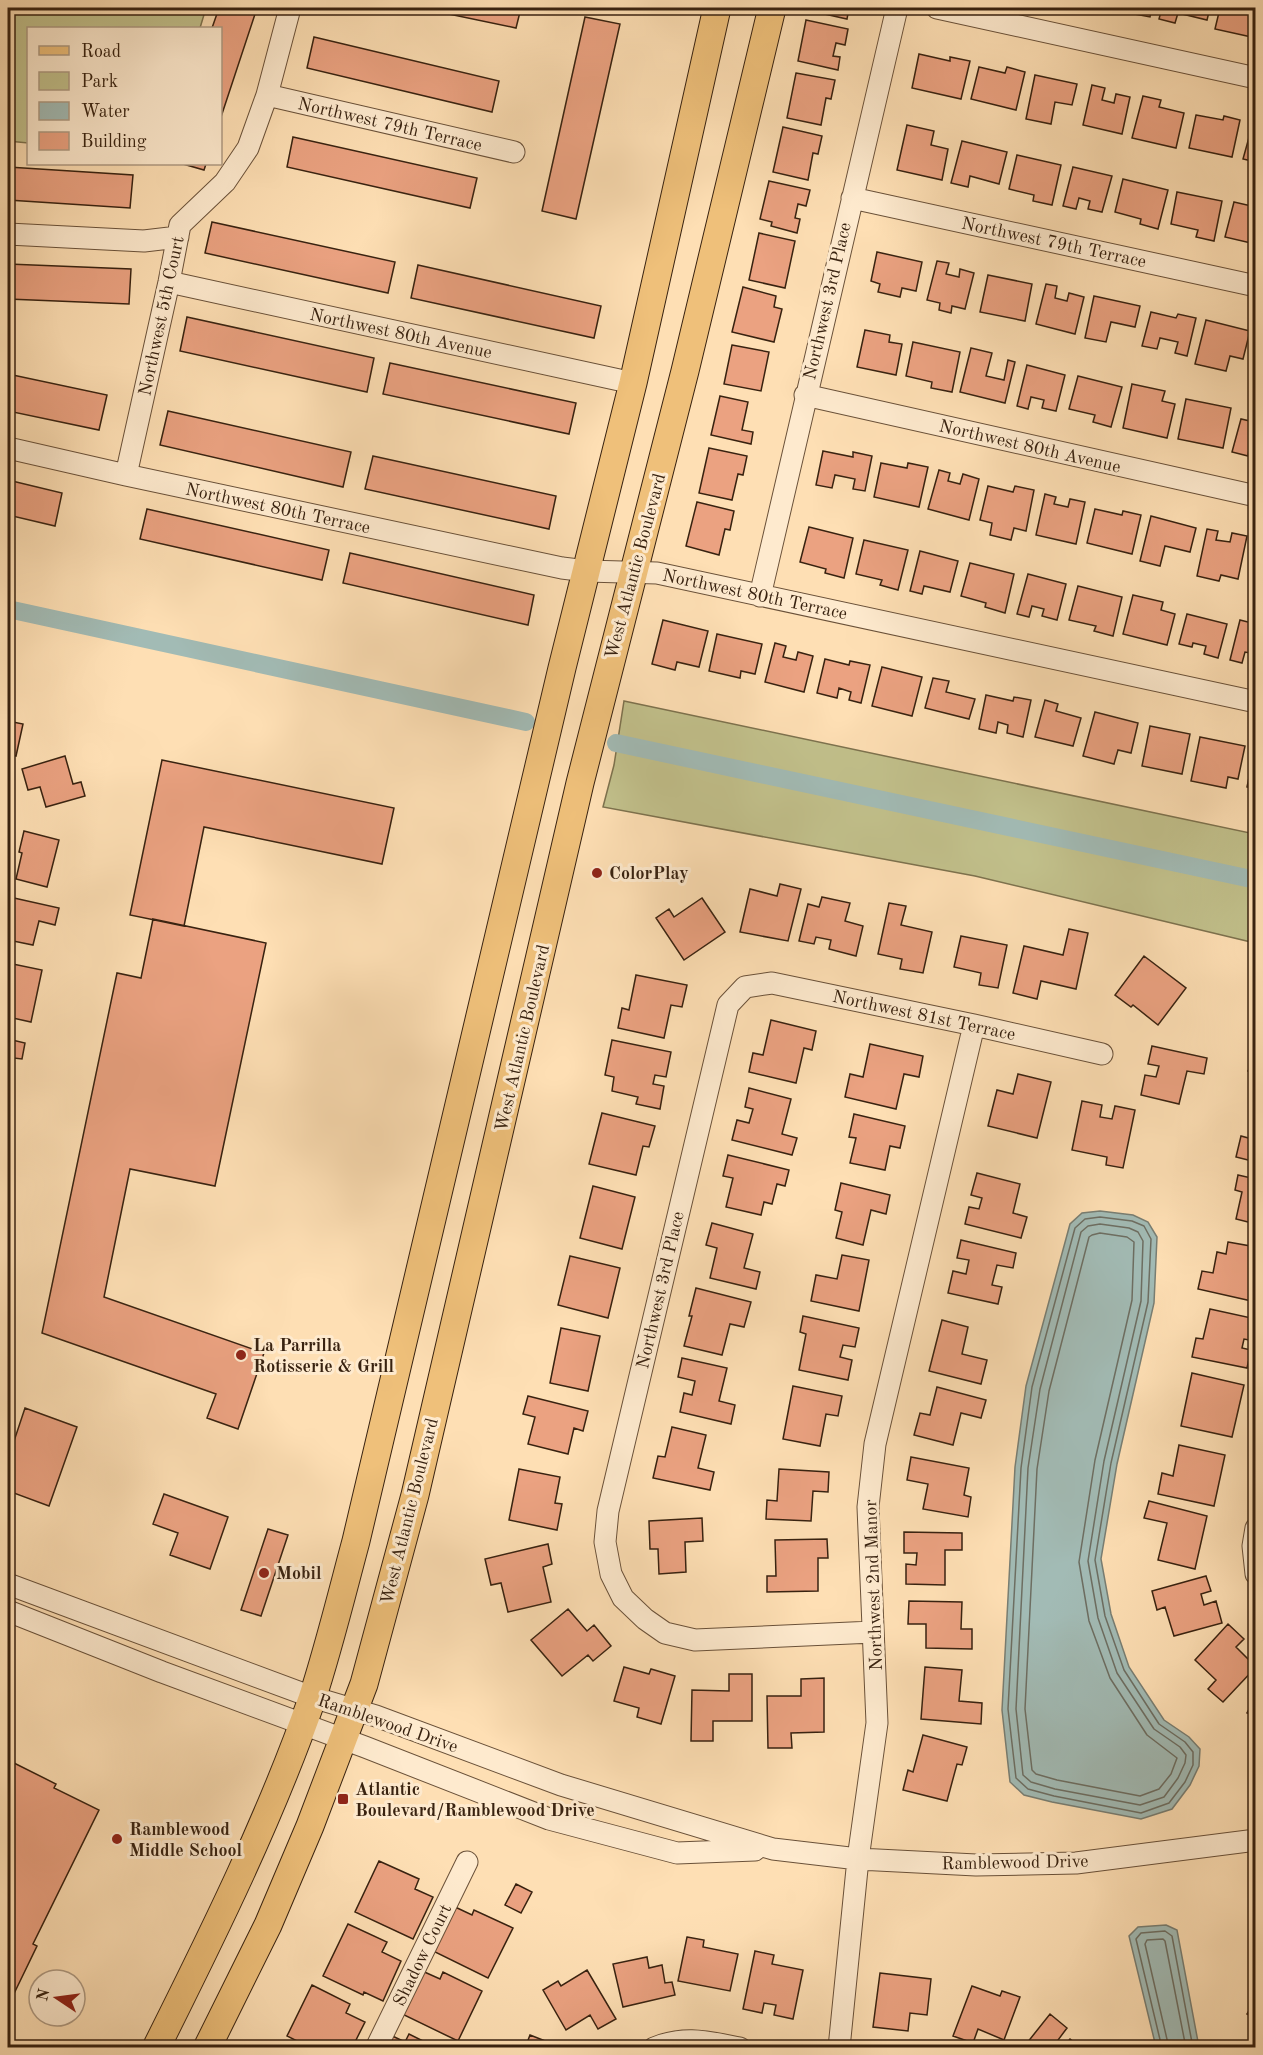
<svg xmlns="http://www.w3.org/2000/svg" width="1263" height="2055" font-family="'Old Standard TT',serif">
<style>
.green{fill:#c2c18c;stroke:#7d724e;stroke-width:1.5}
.water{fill:#a2bbb5;stroke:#787e73;stroke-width:1.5}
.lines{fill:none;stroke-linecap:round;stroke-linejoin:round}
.shore{stroke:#6d6e62;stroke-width:1.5}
.canal{stroke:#a2bbb5;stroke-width:18}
.building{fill:#eba281;stroke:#382210;stroke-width:1.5}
.minor-casing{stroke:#6a5139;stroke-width:23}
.major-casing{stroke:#382210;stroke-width:29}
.minor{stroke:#feeace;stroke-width:21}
.major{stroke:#efc07a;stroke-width:27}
.poi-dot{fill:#8f2418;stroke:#feeace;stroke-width:2}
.labels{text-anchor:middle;stroke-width:6;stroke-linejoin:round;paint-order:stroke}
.street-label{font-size:18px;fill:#382210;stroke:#feeace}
.poi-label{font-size:18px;font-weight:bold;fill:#382210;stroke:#feeace;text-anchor:start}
</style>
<rect width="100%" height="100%" fill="#fedfb4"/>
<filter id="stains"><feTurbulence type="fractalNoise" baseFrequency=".00333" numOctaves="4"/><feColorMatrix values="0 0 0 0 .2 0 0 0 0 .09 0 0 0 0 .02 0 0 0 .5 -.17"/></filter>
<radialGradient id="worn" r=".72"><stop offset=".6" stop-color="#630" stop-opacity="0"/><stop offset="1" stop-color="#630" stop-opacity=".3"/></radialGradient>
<path class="green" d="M8 8H206L200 28H28V143L8 141Z
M624 701 1255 834V943L975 876 603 807 614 765Z"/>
<path class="water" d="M1100 1211 1133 1215 1148 1222 1157 1237 1154 1303 1117 1464 1101 1559 1111 1614 1129 1667 1164 1720 1189 1737 1200 1749 1199 1766 1190 1785 1172 1809 1141 1819 1052 1802 1024 1795 1010 1782 1002 1710 1015 1467 1026 1386 1070 1224 1082 1213Z
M1166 1925 1177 1930 1199 2047H1156L1129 1936 1138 1927Z"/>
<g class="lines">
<path class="shore" d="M1100 1217 1132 1221 1144 1226 1151 1239 1148 1302 1111 1463 1095 1560 1105 1616 1124 1670 1159 1724 1185 1742 1193 1752V1765L1185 1782 1169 1803 1141 1813 1054 1796 1028 1789 1016 1778 1008 1709 1021 1468 1032 1387 1075 1228 1085 1219Z
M1100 1224 1129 1228 1138 1232 1143 1241 1141 1301 1104 1461 1088 1561 1098 1618 1117 1673 1154 1729 1180 1747 1186 1755 1185 1763 1178 1778 1164 1797 1140 1805 1055 1789 1031 1782 1023 1775 1016 1709 1028 1468 1040 1389 1081 1232 1088 1226Z
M1100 1233 1127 1237 1134 1242 1132 1300 1095 1460 1079 1562 1089 1621 1110 1678 1147 1735 1177 1758 1171 1774 1159 1789 1140 1796 1057 1780 1036 1774 1032 1770 1025 1709 1037 1469 1049 1391 1089 1237 1092 1235Z
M1162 2048 1136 1939 1141 1933 1165 1931 1172 1936 1193 2048
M1169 2048 1145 1944 1147 1940 1163 1939 1165 1941 1186 2048"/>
<path class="canal" d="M8 609 526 722
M616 743 1256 880"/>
</g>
<path class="building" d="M219 8H257L220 120V28H212Z
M420 8H521L516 28Z
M599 8H624L622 13Z
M812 8H849L847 19 811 11Z
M1136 8H1152L1150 17 1134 14Z
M1162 8H1210L1207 20 1178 13 1175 23 1159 19Z
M1220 8H1256V38L1215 29Z
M585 17 620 24 576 219 542 211Z
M806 20 848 29 845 45 836 43 833 56 840 57 838 70 798 61Z
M314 37 499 81 492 112 307 68Z
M919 54 950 61V57L970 61 961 99 912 88Z
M979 67 1005 73 1007 67 1025 72 1016 110 971 99Z
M796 73 835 80 831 99 826 98 821 125 787 118Z
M1035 75 1077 84 1072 105 1055 102 1051 124 1026 119Z
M1092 85 1105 88 1102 100 1114 103 1116 94 1130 97 1122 134 1083 125Z
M1143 96 1161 100 1159 107 1184 113 1176 148 1132 138Z
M1196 115 1223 120 1224 116 1240 120 1232 157 1189 148Z
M1253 123 1256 124V162L1243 159Z
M907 125 934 131 931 145 948 149 942 180 897 170Z
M783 127 822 136 818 154 813 153 808 180 773 172Z
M293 137 477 178 470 208 287 167Z
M962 141 1007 152 999 184 970 176 968 187 951 183Z
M1017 155 1061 165 1052 205 1033 201 1034 195 1009 189Z
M183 164H206L204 170Z
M8 167 133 175 130 208 8 200Z
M1073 167 1112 176 1102 212 1088 209 1090 201 1079 198 1076 209 1063 206Z
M1123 179 1168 190 1158 229 1140 224 1141 219 1115 212Z
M769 181 810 190 806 206 798 204 795 218 800 219 797 233 771 226 772 222 760 219Z
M1177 192 1222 201 1214 241 1196 237 1198 230 1171 224Z
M1234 202 1256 207V249L1249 248 1251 243 1225 237Z
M212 222 395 262 388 293 205 253Z
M759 233 795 241 785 288 749 280Z
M877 252 922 262 916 291 902 288 900 297 878 292 880 284 871 281Z
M937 261 949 263 946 274 959 277 960 269 974 273 965 309 952 306 951 313 939 310 940 303 927 300Z
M8 264 131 269 129 304 8 299Z
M418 265 601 306 594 338 411 298Z
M988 275 1032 284 1025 321 980 312Z
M1046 284 1057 286 1055 298 1067 301 1069 293 1084 297 1075 334 1036 324Z
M743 287 776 296 774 307 782 309 774 342 732 332Z
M1094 296 1140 306 1135 327 1111 322 1106 342 1085 338Z
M1151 312 1176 318 1178 314 1196 318 1187 356 1175 353 1178 342 1160 338 1157 349 1142 346Z
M187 317 374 358 367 392 180 351Z
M1206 320 1250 331 1243 359 1230 356 1226 371 1195 364Z
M865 330 890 335 889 342 902 344 896 375 857 367Z
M913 342 960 352 952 392 931 388 932 382 906 376Z
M732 345 769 352 761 391 724 384Z
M971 348 992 353 986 376 1004 380 1008 360 1015 362 1005 403 960 392Z
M390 363 576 403 569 434 383 394Z
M1027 365 1065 375 1056 411 1042 408 1044 400 1031 397 1028 409 1017 406Z
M8 374 107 395 99 430 8 411Z
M1078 376 1122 387 1111 427 1093 422 1095 415 1069 409Z
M1132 384 1165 391 1162 401 1175 404 1167 438 1123 428Z
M720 396 748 402 742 430 753 432 751 444 711 435Z
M1186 399 1231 408 1223 448 1178 439Z
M168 411 351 452 343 487 160 445Z
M1251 413 1256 414V451L1249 449 1248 456 1232 452 1241 419 1250 421Z
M709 448 747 456 743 475 738 474 732 500 699 493Z
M823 451 853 457V452L872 456 865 491 853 489 855 479 835 475 832 488 816 485Z
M373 456 556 496 549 529 365 489Z
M881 463 907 468 908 463 928 467 919 507 874 497Z
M939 470 950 473 948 481 960 484 963 474 979 479 969 520 928 509Z
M8 480 62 493 55 526 8 515Z
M988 486 1013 492 1015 486 1034 490 1026 531 1014 528 1011 540 990 535 992 523 980 520Z
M1045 494 1056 497 1054 504 1068 507 1070 499 1085 502 1076 544 1036 535Z
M697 502 734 511 730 530 725 529 719 555 686 546Z
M147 509 329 550 322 580 140 539Z
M1095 509 1122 515 1123 511 1141 515 1132 554 1087 543Z
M1151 516 1196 528 1190 552 1165 546 1160 566 1140 561Z
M809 527 853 538 844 578 825 573 826 569 800 562Z
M1207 529 1218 531 1216 540 1230 542 1232 533 1247 536 1238 579 1221 575 1219 581 1197 576Z
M864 540 908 550 898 590 880 585 882 580 856 574Z
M1256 550V569L1252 568Z
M920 551 958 561 950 592 924 586 922 594 910 591Z
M350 553 534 595 528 625 343 583Z
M970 563 1014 574 1005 613 985 607 986 603 961 596Z
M1028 574 1066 584 1057 620 1042 616 1044 609 1032 606 1029 617 1017 614Z
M1078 586 1122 597 1113 636 1094 631 1096 626 1069 620Z
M1133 595 1163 602 1161 610 1175 614 1167 645 1123 634Z
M1187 614 1227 624 1218 658 1204 654 1206 646 1193 643 1192 647 1179 644Z
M663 620 708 631 699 667 677 662 675 670 652 664Z
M1240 620 1256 624V654L1245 652 1242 663 1230 660Z
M717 634 762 644 755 674 741 671 740 678 709 671Z
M775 643 786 646 783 657 796 660 798 652 813 656 804 692 765 682Z
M825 659 849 665 850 661 870 665 861 703 849 700 851 692 839 688 837 698 817 693Z
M882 667 922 677 912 716 872 706Z
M933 678 949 681 946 692 975 699 969 719 925 708Z
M986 695 1013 701 1014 697 1031 700 1023 737 1007 733 1008 725 998 722 996 733 979 729Z
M1045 700 1058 704 1056 711 1081 718 1073 746 1035 737Z
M1095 712 1138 723 1131 753 1118 750 1114 764 1083 756Z
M8 721 23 724 16 756 8 754Z
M1150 726 1190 734 1182 774 1142 766Z
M1200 737 1245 746 1238 779 1228 777 1226 788 1191 781Z
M1255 749H1256V789L1247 787Z
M65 756 73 784 81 782 85 796 46 807 40 787 28 790 22 769Z
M162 760 394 808 382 864 204 827 184 926 130 915Z
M24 831 59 840 47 887 16 879 22 853 19 852Z
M780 884 801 889 788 941 740 932 750 889 777 896Z
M822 897 850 903 845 921 863 926 856 956 829 949 831 940 816 937 814 944 799 941 808 904 819 907Z
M14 898 59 908 55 925 39 921 33 945 8 940V920Z
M702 898 725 932 684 960 656 918 669 909 674 917Z
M889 903 906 906 901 925 932 932 923 973 900 969 902 959 878 954Z
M153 919 266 943 215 1186 130 1169 104 1297 264 1353 238 1429 207 1418 216 1394 42 1333 117 973 141 978Z
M1069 929 1088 933 1076 989 1041 981 1037 999 1013 993 1024 946 1063 955Z
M961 936 1007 945 998 988 979 985 981 973 954 967Z
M1144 956 1186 988 1158 1025 1133 1005 1131 1007 1115 995Z
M8 963 42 970 31 1022 8 1017Z
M636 975 687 985 682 1007 671 1005 664 1038 618 1028 622 1008 629 1010Z
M771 1020 816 1031 812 1050 804 1048 796 1083 749 1072 753 1053 763 1055Z
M8 1039 25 1043 22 1059 14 1058 8 1083Z
M612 1040 671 1052 666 1077 655 1075 653 1084 664 1086 660 1109 636 1104 638 1097 612 1091 614 1077 605 1075Z
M870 1044 923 1056 919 1077 904 1074 896 1109 845 1097 850 1074 863 1077Z
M1152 1046 1207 1058 1204 1074 1187 1071 1179 1104 1141 1095 1145 1075 1156 1077 1159 1066 1148 1064Z
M1256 1057V1075L1248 1071Z
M1018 1074 1051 1082 1037 1138 988 1126 997 1090 1013 1094Z
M749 1088 791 1099 782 1134 797 1138 792 1155 732 1140 737 1120 749 1123 753 1109 745 1107Z
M1082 1101 1102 1105 1100 1117 1112 1119 1115 1106 1135 1110 1123 1168 1106 1165 1107 1157 1072 1150Z
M602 1113 655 1126 649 1147 643 1146 636 1175 589 1164Z
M854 1114 905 1126 900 1148 890 1146 885 1170 850 1163 856 1138 849 1137Z
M1256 1124V1162L1236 1157 1241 1136 1252 1139Z
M728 1155 789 1170 785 1186 777 1184 772 1204 764 1202 761 1215 726 1207 733 1178 723 1176Z
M977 1173 1020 1184 1013 1213 1027 1217 1021 1238 965 1224 969 1207 979 1209 982 1198 971 1195Z
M1238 1175 1256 1179V1224L1236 1219 1242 1192 1235 1190Z
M841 1183 890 1195 886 1214 871 1210 863 1245 836 1238 842 1212 835 1210Z
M593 1186 635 1197 622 1249 580 1238Z
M712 1223 753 1234 744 1268 760 1272 756 1289 710 1278 717 1248 706 1245Z
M961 1240 1016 1253 1013 1268 997 1265 992 1285 1002 1287 998 1304 948 1293 953 1271 966 1274 969 1260 957 1258Z
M1228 1242 1256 1247V1302L1198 1289 1202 1271 1213 1273 1217 1252 1226 1254Z
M842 1255 869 1260 859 1311 811 1301 816 1275 837 1279Z
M570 1256 620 1268 608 1318 558 1305Z
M696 1288 751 1302 744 1327 730 1324 722 1355 684 1346 692 1316H689Z
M1210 1309 1256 1319 1255 1341 1244 1339 1242 1348 1251 1350 1247 1368 1192 1357 1196 1338 1203 1339Z
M803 1316 859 1328 855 1347 843 1345 840 1357 852 1360 848 1380 799 1370 806 1334 800 1332Z
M942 1320 968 1327 962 1354 987 1360 981 1384 929 1371Z
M561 1328 600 1336 588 1391 550 1383Z
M682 1358 727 1368 719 1401 735 1405 731 1424 680 1412 684 1393 692 1395 695 1381 678 1377Z
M1192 1373 1244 1385 1232 1437 1181 1426Z
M793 1386 842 1396 838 1416 826 1414 820 1446 783 1439Z
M937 1387 986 1400 981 1418 961 1413 953 1445 914 1435 920 1413 930 1415Z
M528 1396 588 1411 583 1431 574 1428 568 1454 528 1444 535 1417 523 1414Z
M25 1408 77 1427 49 1506 11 1492 8 1486V1459Z
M672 1427 706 1435 698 1468 714 1472 710 1490 653 1478 658 1456 665 1457Z
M1179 1445 1225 1455 1214 1506 1158 1494 1162 1473 1173 1476Z
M911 1457 969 1468 964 1495 971 1497 968 1517 923 1509 928 1484 907 1480Z
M519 1469 560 1477 555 1503 562 1504 557 1530 509 1520Z
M779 1469 829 1472 828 1492 813 1491 811 1521 766 1519 767 1500 777 1501Z
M164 1494 228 1517 210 1569 170 1555 178 1533 153 1524Z
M1149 1501 1207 1516 1195 1569 1158 1560 1167 1523 1144 1518Z
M702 1518 703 1541 685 1542 686 1572 659 1574 658 1549H650L649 1521Z
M268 1529 288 1535 261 1616 241 1610Z
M904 1532 962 1533V1550H945V1585L906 1584V1564L916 1565 917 1553H904Z
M827 1539 828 1558H818V1591L767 1592V1576H776L775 1540Z
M548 1544 552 1564 543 1567 551 1602 508 1612 501 1583 491 1585 485 1559Z
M1206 1576 1211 1591 1201 1594 1204 1605 1216 1601 1222 1623 1174 1636 1165 1607 1157 1610 1152 1591Z
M909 1601 962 1602 961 1629H972V1649L926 1648V1624H908Z
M568 1609 587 1631 594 1625 611 1646 593 1661 588 1655 562 1676 531 1640Z
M1228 1624 1244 1639 1236 1647 1256 1667 1223 1702 1208 1689 1216 1680 1195 1660Z
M624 1667 649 1674 651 1669 675 1676 661 1724 637 1717 639 1708 614 1701Z
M925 1667 962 1670 959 1701 982 1703 981 1724 921 1719Z
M729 1674H752V1721H713V1741H691L692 1690 729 1691Z
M824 1678V1732L791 1733 792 1748H768L767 1696H801V1679Z
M1256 1696V1717L1247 1713Z
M923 1735 967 1747 962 1765 957 1764 947 1801 903 1790 908 1770 913 1772Z
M8 1760 56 1784 54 1788 99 1810 33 1944 37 1946 8 2006Z
M379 1861 419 1879 415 1889 433 1897 413 1939 355 1912Z
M516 1884 532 1892 521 1913 505 1905Z
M453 1906 472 1915 474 1910 513 1928 488 1978 431 1950Z
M348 1924 387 1942 382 1952 401 1961 383 2001 364 1992 363 1995 323 1976Z
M687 1937 704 1940 703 1947 738 1954 730 1991 678 1981Z
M755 1951 774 1955 772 1964 803 1970 793 2019 774 2015 776 2005 764 2003 762 2013 743 2009Z
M647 1957 649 1968 662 1965 665 1983 672 1982 675 1995 623 2007 613 1964Z
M420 1970 440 1979 443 1972 482 1991 458 2041 400 2013Z
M587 1970 616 2019 598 2029 590 2015 566 2030 543 1990 558 1981 561 1986Z
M880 1973 931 1979 927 2015 910 2013 908 2031 873 2027Z
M312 1985 350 2004 346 2013 365 2022 352 2048H311L287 2036Z
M972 1986 1000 1996 1002 1991 1020 1997 1004 2040 978 2029 973 2043 953 2036Z
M1256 1999V2019L1247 2014Z
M1050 2014 1067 2028 1058 2040 1065 2045 1070 2039 1081 2048H1023Z
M386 2033 405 2042 409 2034 437 2048H379Z
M530 2035 563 2048H525Z"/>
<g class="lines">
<g class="minor-casing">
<path id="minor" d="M937 8 1256 78
M267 95 514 152
M852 198 1256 286
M8 234 144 241 178 237
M169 282 633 383
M805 395 1256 496
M8 448 126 475 562 568 587 571 657 573 1256 702
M126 475 169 282 180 225 225 182 248 148 267 95 290 8
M760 596 897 8
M1256 1528 1253 1546 1256 1574
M8 1584 312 1697 376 1716 561 1785 773 1849 858 1859 976 1865 1076 1863 1256 1840
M8 1611 162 1672 365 1747 549 1819 677 1853 755 1850
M873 1632 695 1640 665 1633 645 1619 623 1598 611 1574 605 1542 608 1511 728 1005 745 987 772 983 974 1025 1102 1054
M376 2048 467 1862
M654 2048C685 2035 708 2042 740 2048
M839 2048 858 1859 877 1723 868 1507 875 1444 974 1025"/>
</g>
<g class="major-casing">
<path id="major" d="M156 2048C213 1934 270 1819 312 1699 329 1647 342 1593 356 1541L562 668 633 383 717 8
M207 2048 268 1925 310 1826 364 1684 415 1495 580 783 685 371 772 8"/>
</g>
<use href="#minor" class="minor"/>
<use href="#major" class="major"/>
</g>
<g class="poi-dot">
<circle cx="597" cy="873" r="6"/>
<circle cx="241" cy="1355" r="6"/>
<circle cx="264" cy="1573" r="6"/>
<rect x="337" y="1793" width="12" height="12" rx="3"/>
<circle cx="117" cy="1839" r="6"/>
</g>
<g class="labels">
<g class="street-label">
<text transform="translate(390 124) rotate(13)" y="6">Northwest 79th Terrace</text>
<text transform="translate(1054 242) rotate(12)" y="6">Northwest 79th Terrace</text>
<text transform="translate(827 301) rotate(-77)" y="6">Northwest 3rd Place</text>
<text transform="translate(161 316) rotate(-78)" y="6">Northwest 5th Court</text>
<text transform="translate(401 333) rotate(12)" y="6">Northwest 80th Avenue</text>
<text transform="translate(1030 446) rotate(13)" y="6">Northwest 80th Avenue</text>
<text transform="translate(278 508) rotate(12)" y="6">Northwest 80th Terrace</text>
<text transform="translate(635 566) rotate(-75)" y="6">West Atlantic Boulevard</text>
<text transform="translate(755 594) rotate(12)" y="6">Northwest 80th Terrace</text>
<text transform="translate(924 1015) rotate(12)" y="6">Northwest 81st Terrace</text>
<text transform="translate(522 1038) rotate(-77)" y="6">West Atlantic Boulevard</text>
<text transform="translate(660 1290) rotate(-77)" y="6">Northwest 3rd Place</text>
<text transform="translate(409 1511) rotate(-76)" y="6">West Atlantic Boulevard</text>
<text transform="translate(873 1585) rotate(-92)" y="6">Northwest 2nd Manor</text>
<text transform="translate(388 1723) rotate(19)" y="6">Ramblewood Drive</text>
<text transform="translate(1015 1862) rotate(-1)" y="6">Ramblewood Drive</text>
<text transform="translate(422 1955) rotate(-64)" y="6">Shadow Court</text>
</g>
<g class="poi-label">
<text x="609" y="879">ColorPlay</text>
<text x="253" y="1351">La Parrilla<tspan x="253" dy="21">Rotisserie &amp; Grill</tspan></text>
<text x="276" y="1579">Mobil</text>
<text x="355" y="1795">Atlantic<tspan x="355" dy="21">Boulevard/Ramblewood Drive</tspan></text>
<text x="129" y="1835">Ramblewood<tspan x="129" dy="21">Middle School</tspan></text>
</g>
</g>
<rect width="1263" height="2055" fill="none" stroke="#fedfb4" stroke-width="30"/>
<rect x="9" y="9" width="1245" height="2037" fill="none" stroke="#382210" stroke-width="3"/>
<rect x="15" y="15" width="1233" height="2025" fill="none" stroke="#382210" stroke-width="1.5"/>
<rect x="27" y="27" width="195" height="138" fill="#feeace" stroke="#af9a82" stroke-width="1.5"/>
<rect x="39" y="46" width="30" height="9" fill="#efc07a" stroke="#af9a82" stroke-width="1.5"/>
<text x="81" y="57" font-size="18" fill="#382210">Road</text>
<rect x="39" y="72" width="30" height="18" fill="#c2c18c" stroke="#af9a82" stroke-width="1.5"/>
<text x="81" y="87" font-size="18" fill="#382210">Park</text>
<rect x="39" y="102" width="30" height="18" fill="#a2bbb5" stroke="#af9a82" stroke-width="1.5"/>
<text x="81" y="117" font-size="18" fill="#382210">Water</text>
<rect x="39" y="132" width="30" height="18" fill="#eba281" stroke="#af9a82" stroke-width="1.5"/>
<text x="81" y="147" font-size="18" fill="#382210">Building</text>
<g transform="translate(57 1998) rotate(283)"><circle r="28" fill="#feeace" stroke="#af9a82" stroke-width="1.5"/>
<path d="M0-4.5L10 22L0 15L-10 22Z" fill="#8f2418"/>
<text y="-9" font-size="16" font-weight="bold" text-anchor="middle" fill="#382210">N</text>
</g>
<rect width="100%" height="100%" filter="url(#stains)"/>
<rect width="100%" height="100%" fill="url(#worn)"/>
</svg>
